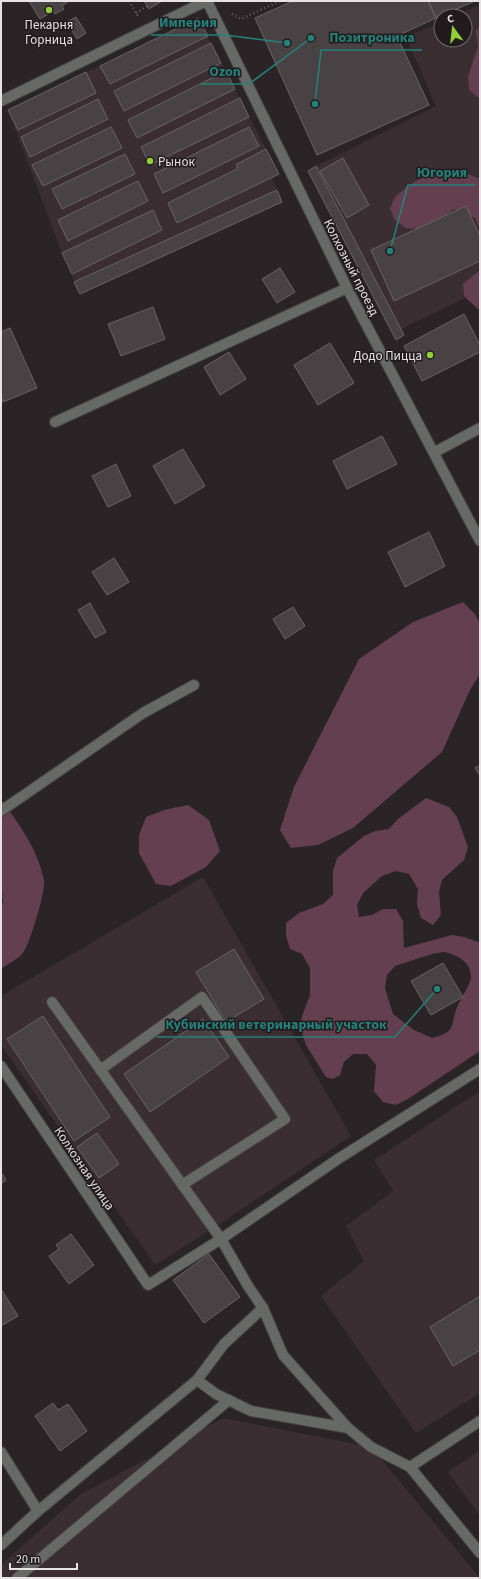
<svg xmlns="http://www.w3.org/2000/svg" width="481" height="1579" font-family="'Source Sans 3',sans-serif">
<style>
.built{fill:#3a2e33}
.green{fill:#643f50;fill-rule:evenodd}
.building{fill:#484245;stroke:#6a6365}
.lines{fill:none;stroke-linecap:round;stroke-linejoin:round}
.service-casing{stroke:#443f41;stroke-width:12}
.minor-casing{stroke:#443f41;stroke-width:12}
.path{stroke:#666163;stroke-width:2.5;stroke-dasharray:1 3;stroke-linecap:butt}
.service{stroke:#676966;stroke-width:10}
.minor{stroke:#676966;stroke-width:10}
.poi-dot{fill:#93cc3d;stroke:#211b1d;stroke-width:1.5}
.labels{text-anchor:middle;stroke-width:3;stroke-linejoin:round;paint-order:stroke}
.poi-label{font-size:13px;fill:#e7e3e4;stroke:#211b1d}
.street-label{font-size:13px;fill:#e7e3e4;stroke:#211b1d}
.leader{fill:none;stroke:#25817a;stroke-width:1.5}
.callout-dot{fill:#25817a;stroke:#211b1d;stroke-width:1.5}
.callout-label{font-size:14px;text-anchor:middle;font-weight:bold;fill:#25817a;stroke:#211b1d;stroke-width:3;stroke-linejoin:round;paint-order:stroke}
</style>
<rect width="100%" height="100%" fill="#2a2427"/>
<path class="built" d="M480 5V291L401 329 316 166 436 106 406 37 441 22V40H465V16H454Z
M198 18 279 174 272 178 282 202 80 294 62 253 8 110Z
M203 877 351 1136 215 1227 155 1265 1 1045V996Z
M480 1091V1393L416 1433 321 1296 364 1261 346 1226 393 1191 374 1160Z
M223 1418 371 1447 480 1578H1V1565L81 1494Z
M480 1450V1516L448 1472Z"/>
<path class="green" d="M480 26V99L469 90 468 76 478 47 476 31Z
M456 169 480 179V229L475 218 454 209 431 226 419 229 406 228 395 220 390 209C392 205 393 200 395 197 398 194 403 190 407 187 422 176 437 170 456 169Z
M480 270V311L464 296 463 284Z
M463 602 475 614 480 624V674L470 690 442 752 353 828 318 845 291 848 280 830 294 787 359 659 413 622Z
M426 798 449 807 457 817 468 847 464 860 442 880 439 892 441 915 433 925 421 918 417 904 418 889 409 874 396 871 382 876 363 893 357 905 359 917 372 915 383 909H396L403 921 404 948 452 935 464 937 478 942 480 941V1051L408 1099 396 1105 383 1102 374 1091 376 1065 367 1054H353L344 1062 340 1075 332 1079 326 1077 306 1045 302 1033 301 1019 310 995V968L302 954 290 949 286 936V923L299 913 323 904 333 895V871L337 858 364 836 375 831 389 829 398 819ZM444 952C457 955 471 961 471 977 471 983 461 999 458 1005 449 1025 459 1031 432 1038L414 1030 393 1014 385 988 387 975 395 966 432 954Z
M1 800C19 823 38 850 44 880 46 891 30 943 23 953 18 959 8 964 1 969V905L3 903 1 877Z
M188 805 209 820 220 851 206 867 171 886 156 884 139 853V835L146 817 164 810Z"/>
<path class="building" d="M29 1H69L62 6 64 9 55 14 53 11 40 19Z
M144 1H162L149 9Z
M293 1H428L436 18 397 36 429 105 317 155 255 18Z
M428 1H475L436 18Z
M76 17 86 33 77 39 67 22Z
M198 18 208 36 110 84 100 66Z
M211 43 221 63 124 111 114 91Z
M226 71 235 89 137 138 128 120Z
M86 72 96 93 18 130 8 110Z
M240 98 249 117 150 165 141 147Z
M98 99 108 119 30 157 21 137Z
M111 127 122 148 43 186 32 165Z
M249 127 259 146 163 193 154 174Z
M266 149 279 174 177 223 168 203 237 169V164Z
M125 154 135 174 62 209 52 189Z
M343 158 369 205 347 218 320 171Z
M316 166 401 329 404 335 396 340 308 171Z
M138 181 148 201 68 241 58 220Z
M277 190 282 202 80 294 74 282Z
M466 206 480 236V261L394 301 371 250Z
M153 210 162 230 72 274 62 253Z
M280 268 295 292 277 303 262 279Z
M153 307 165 339 121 356 108 324Z
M464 314 480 345V352L422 381 404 346Z
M10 328 37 388 3 402 1 397V332Z
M330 343 354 383 318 405 294 365Z
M229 352 246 379 220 395 204 367Z
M382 436 397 464 347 489 333 461Z
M183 449 205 486 175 504 153 466Z
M116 464 131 496 108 507 92 476Z
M429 532 445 566 405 587 388 552Z
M114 558 129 582 107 595 92 572Z
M90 603 106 632 95 638 78 610Z
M293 607 305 626 285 639 273 619Z
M480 765V776L475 768Z
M234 949 264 999 226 1022 196 972Z
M443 963 463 997 431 1015 411 981Z
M43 1016 110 1117 74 1141 7 1039Z
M203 1019 229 1057 150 1112 124 1074Z
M97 1133 119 1164 99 1178 77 1147Z
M1 1172 6 1180 1 1184Z
M71 1234 94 1265 69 1284 49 1256 59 1249 56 1245Z
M209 1254 240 1297 204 1323 173 1280Z
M1 1289 18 1316 1 1326Z
M480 1296V1350L453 1366 430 1327Z
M53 1403 58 1410 68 1404 87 1431 60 1451 35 1416Z"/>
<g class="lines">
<g class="service-casing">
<path id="service" d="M55 422 347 288
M435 452 480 428
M1 811 143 713 194 685
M52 1002 221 1239
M100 1070 202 997 285 1119 182 1185
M263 1308 283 1355 348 1428
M17 1578 229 1400"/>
</g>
<g class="minor-casing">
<path id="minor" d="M207 1 347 288 480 541
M1 101 206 1
M1 1066 148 1285 221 1239 338 1159 480 1069
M197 1380 224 1344 263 1308 248 1286 221 1239
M1 1452 38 1511
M410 1467 480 1421
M1 1545 38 1511 197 1380 216 1394 251 1411 348 1428 371 1447 410 1467 480 1553"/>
</g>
<path class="path" d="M129 1 138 16
M136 13 147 6
M232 14 241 19 280 1"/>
<use href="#service" class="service"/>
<use href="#minor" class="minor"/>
</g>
<g class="poi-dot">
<circle cx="49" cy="10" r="4"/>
<circle cx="150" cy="161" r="4"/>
<circle cx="430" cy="355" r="4"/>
</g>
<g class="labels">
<g class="poi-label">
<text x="49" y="29">Пекарня<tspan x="49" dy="15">Горница</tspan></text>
<text x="158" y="166" text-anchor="start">Рынок</text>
<text x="422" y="360" text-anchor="end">Додо Пицца</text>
</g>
<g class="street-label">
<text transform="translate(352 267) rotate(63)" y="5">Колхозный проезд</text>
<text transform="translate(85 1168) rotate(56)" y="5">Колхозная улица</text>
</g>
</g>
<path class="leader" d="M287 43L225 35H151M315 104L321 50H422M311 38L249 84H201M390 251L408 185H475M437 989L395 1037H157"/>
<g class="callout-dot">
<circle cx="287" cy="43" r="4"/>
<circle cx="315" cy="104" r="4"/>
<circle cx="311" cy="38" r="4"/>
<circle cx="390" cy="251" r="4"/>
<circle cx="437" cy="989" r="4"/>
</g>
<g class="callout-label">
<text x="188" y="27">Империя</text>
<text x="372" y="42">Позитроника</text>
<text x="225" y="76">Ozon</text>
<text x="442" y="177">Югория</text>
<text x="276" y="1029">Кубинский ветеринарный участок</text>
</g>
<rect width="481" height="1579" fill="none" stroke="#e7e3e4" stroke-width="4"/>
<g transform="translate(453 28) rotate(345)"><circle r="19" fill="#211b1d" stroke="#706b6d"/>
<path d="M0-3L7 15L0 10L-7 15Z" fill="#93cc3d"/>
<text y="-6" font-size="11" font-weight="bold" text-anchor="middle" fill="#e7e3e4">С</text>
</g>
<path d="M10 1563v6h67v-6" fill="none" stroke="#e7e3e4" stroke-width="2"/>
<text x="16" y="1563" font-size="12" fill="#e7e3e4" stroke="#211b1d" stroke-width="3" paint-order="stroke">20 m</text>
</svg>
